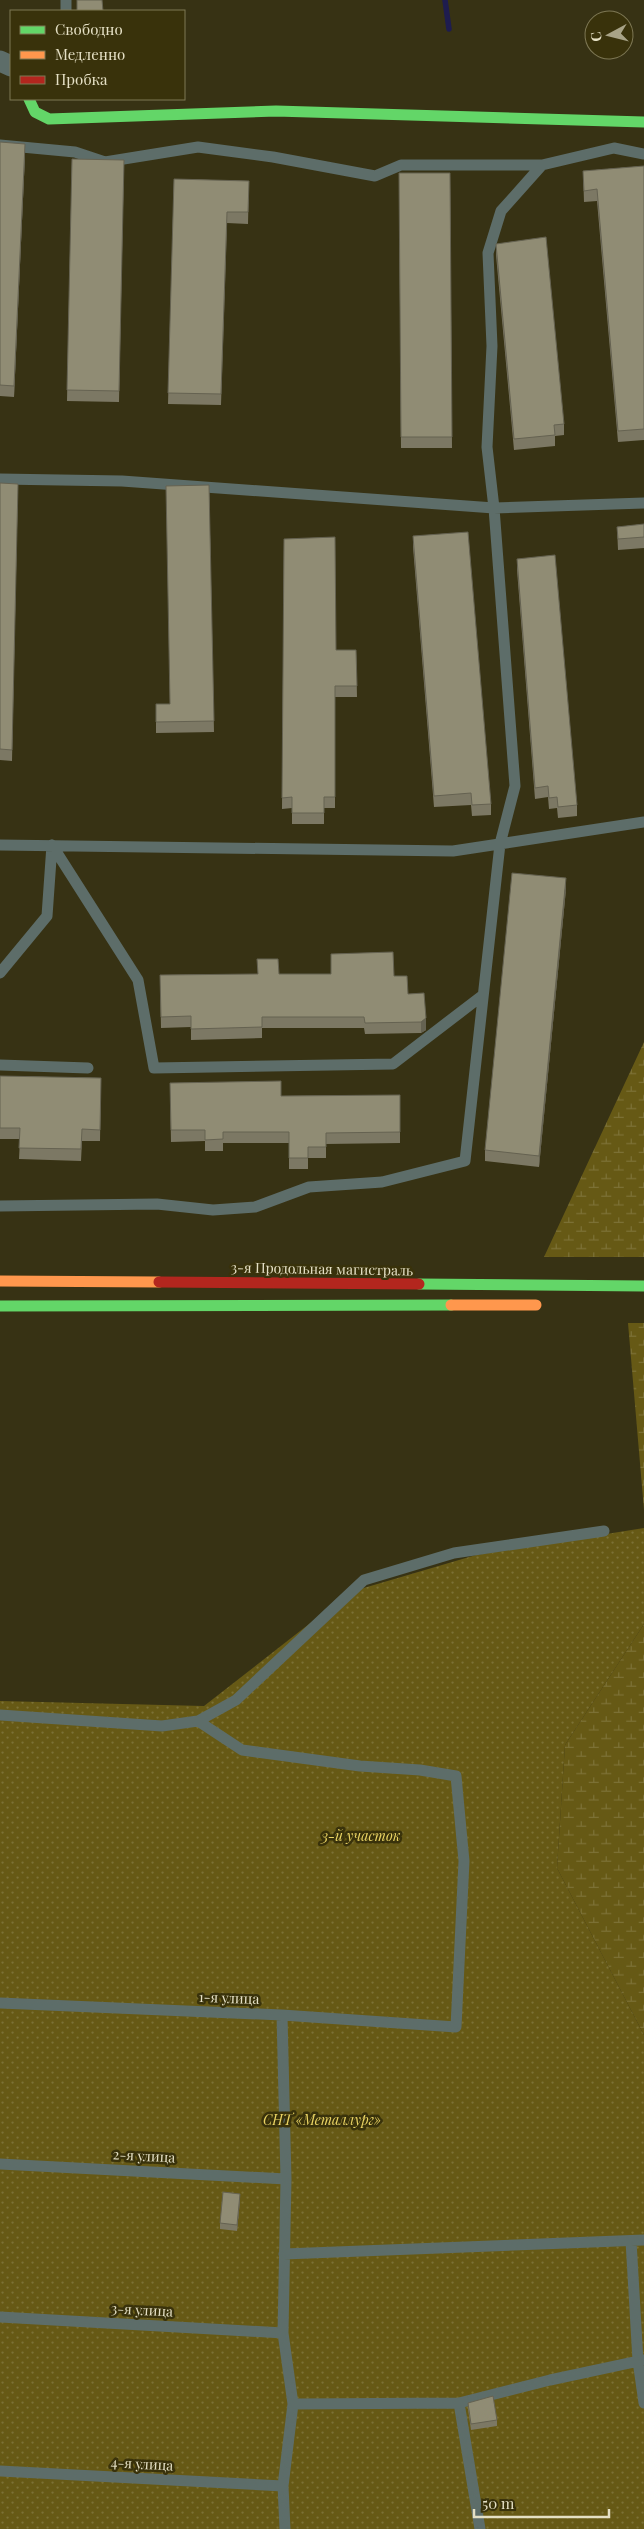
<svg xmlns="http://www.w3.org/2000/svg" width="644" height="2529" font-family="'Playfair Display',serif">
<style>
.wetland{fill:url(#wetland-marsh)}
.garden{fill:url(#garden-dots)}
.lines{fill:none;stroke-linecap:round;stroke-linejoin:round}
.stream{stroke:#1e1c4f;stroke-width:5.5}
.lane{stroke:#5d6d69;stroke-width:11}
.street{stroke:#5d6d69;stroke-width:21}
.fast{stroke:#63d668;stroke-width:11}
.slow{stroke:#ff974d;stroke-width:11}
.jam{stroke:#b3261e;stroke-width:11}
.wall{fill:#7c7864}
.shaded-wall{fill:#656251}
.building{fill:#908c74;stroke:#656251}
.labels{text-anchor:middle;stroke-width:5;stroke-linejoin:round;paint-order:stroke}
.street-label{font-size:14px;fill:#e5e0c5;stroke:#39320b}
.park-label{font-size:14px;font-style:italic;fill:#ead464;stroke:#39320b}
</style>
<defs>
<pattern id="wetland-marsh" width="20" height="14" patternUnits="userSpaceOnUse" patternTransform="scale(1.25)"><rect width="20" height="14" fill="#665915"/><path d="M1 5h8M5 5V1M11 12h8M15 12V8" fill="none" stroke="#7c7136"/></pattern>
<pattern id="garden-dots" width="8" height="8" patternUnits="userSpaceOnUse" patternTransform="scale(1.25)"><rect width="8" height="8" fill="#665915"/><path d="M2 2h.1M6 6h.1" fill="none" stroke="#7c7136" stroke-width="1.8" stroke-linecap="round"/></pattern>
</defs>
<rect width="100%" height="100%" fill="#373214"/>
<path class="wetland" d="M644 1042V1257H544Z
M628 1323H644V1510Z
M644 1624V2035L557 1868 565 1745Z"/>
<path class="garden" d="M644 1528V1624L565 1745 557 1868 644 2035V2529H0V1701L204 1706 350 1592 476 1555Z"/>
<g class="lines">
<path class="stream" d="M445 0 449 29"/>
<path class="lane" d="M66 0V11
M0 145 75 152 105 162 198 147 273 157 375 176 401 165H542L614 148 644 154
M0 479 122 481 494 508 644 503
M0 845 453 851 644 822
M52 845 138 980 154 1068 393 1064 483 995
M0 973 47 916 52 845
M0 1065 88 1068
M0 1206 157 1204 213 1210 255 1207 309 1187 382 1182 465 1161 500 844 515 786 494 508 487 447 492 346 488 253 501 211 542 165
M0 1715 162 1726 198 1721 242 1750 360 1766 420 1770 456 1776 464 1861 456 2027 282 2015 0 2003
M198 1721 236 1700 364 1580 454 1553 604 1531
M282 2015 286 2179 283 2333 293 2404 283 2486 285 2529
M0 2164 286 2179
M631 2241 638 2361 644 2403
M284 2254 644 2240
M0 2317 283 2333
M459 2403 480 2529
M293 2404 459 2403 550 2380 644 2360
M0 2471 283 2486"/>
<path class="street" d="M0 61 11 66"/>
<path class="fast" d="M29 99 35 112 49 119 276 111 644 122
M419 1284 644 1286
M0 1306 451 1305"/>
<path class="slow" d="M0 1281 159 1282
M451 1305H536"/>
<path class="jam" d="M159 1282 419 1284"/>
</g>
<path class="wall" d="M0 142 25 155 14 397 0 396Z
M72 159 124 160 119 402 67 401Z
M644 166V440L618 442 597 201 584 202 583 171Z
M399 173H450L452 448H401Z
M174 179 249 181 248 224 227 223 221 405 168 404Z
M496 244 564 424V435L555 436V446L514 450 496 255Z
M0 483 18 484 12 761 0 760Z
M209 485 214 732 156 733V704H170Z
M644 524V548L618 550 617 527Z
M413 536 491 804V815L472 816 471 805 434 807 413 547Z
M284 539 336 650H356L357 697H335V808H324V824H292V808L282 809Z
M517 559 577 805V816L558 818 557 808 549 809 548 797 535 799 517 570Z
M566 889 539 1167 485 1161V1150Z
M279 974 394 976 408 994 426 1030 421 1033 365 1034 364 1028H262V1038L191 1040V1027L161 1028 160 975Z
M0 1076 101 1078 100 1141H82L81 1161 19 1159 20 1139H0Z
M170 1083 281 1096 400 1095V1143L326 1144V1158H308V1169H289V1143H223V1151H205V1141L171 1142Z
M240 2200 237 2231 220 2229V2223Z
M468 2403 497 2420V2426L471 2430 468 2409Z"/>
<path class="shaded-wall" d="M25 144V155L14 397V386Z
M566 878V889L539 1167V1156Z
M426 1018V1030L421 1033V1022Z
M240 2194V2200L237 2231V2225Z"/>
<path class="building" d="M77 0H102L103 11H77Z
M0 142 25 144 14 386 0 385Z
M72 159 124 160 119 391 67 390Z
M644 166V429L618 431 597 189 584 191 583 171Z
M399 173H450L452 437H401Z
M174 179 249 181 248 212H227L221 394 168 393Z
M546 237 564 424 554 425 555 435 514 439 496 244Z
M0 483 18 484 12 750 0 749Z
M209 485 214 721 156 722V704H170L166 486Z
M644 524V537L618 539 617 527Z
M468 532 491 804 472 805 471 793 434 796 413 536Z
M335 537 336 650H356L357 686H335V797H324V813H292V797L282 798 284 539Z
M555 555 577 805 558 807 557 797 549 798 548 786 535 788 517 559Z
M512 873 566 878 539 1156 485 1150Z
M393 952 394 976H407L408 994 424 993 426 1018 421 1022 365 1023 364 1017H262V1027L191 1029V1016L161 1017 160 975 258 974 257 959H278L279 974H331V954Z
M0 1076 101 1078 100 1130 82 1129 81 1149 19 1148 20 1128H0Z
M281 1081V1096L400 1095V1132L326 1133V1147H308V1158H289V1132H223V1139L205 1140V1130H171L170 1083Z
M223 2192 240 2194 237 2225 220 2223Z
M493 2396 497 2420 471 2424 468 2403Z"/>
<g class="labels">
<g class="street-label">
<text transform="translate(322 1269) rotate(1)" y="5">3-я Продольная магистраль</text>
<text transform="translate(229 1998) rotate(2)" y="5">1-я улица</text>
<text transform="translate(144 2156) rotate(3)" y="5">2-я улица</text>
<text transform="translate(142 2310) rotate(3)" y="5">3-я улица</text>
<text transform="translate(142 2464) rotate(3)" y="5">4-я улица</text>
</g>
<g class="park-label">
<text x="361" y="1841">3-й участок</text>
<text x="322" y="2125">СНТ «Металлург»</text>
</g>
</g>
<rect x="10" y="10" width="175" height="90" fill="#39320b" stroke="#7e7855"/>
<rect x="20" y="26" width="25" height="8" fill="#63d668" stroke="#7e7855"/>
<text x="55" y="35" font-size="15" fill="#e5e0c5">Свободно</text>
<rect x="20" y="51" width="25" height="8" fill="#ff974d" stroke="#7e7855"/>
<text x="55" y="60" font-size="15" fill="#e5e0c5">Медленно</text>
<rect x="20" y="76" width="25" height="8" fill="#b3261e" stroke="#7e7855"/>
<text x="55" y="85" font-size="15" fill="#e5e0c5">Пробка</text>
<g transform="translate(609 35) rotate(263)"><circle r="24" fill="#39320b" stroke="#7e7855"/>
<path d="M0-4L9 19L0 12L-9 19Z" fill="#a8a387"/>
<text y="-8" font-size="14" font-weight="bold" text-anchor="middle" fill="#e5e0c5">С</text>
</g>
<path d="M474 2509v8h135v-8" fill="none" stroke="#e5e0c5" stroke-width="2.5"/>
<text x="482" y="2509" font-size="15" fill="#e5e0c5" stroke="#39320b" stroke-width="4" paint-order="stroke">50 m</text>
</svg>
